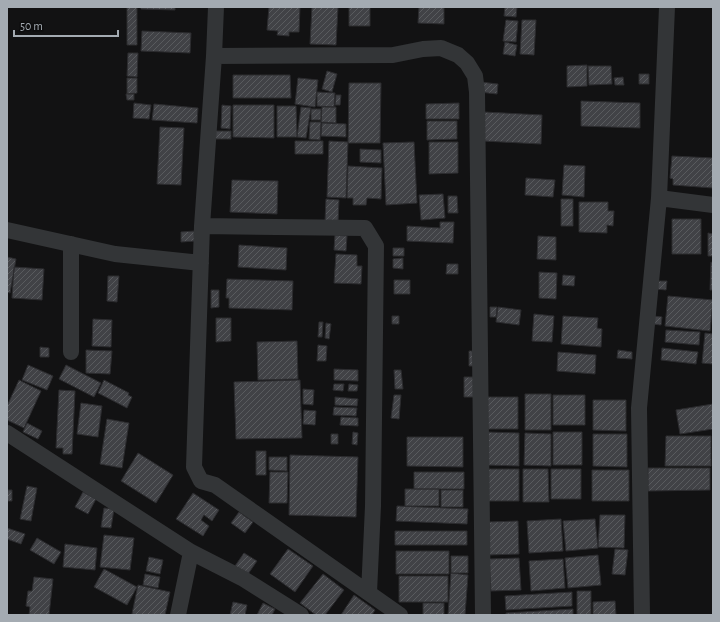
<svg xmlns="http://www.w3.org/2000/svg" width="720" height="622" font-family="'Alegreya Sans',sans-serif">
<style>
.building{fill:url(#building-hatch);stroke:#2c2c2f}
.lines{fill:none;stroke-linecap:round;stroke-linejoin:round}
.minor{stroke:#333537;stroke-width:16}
</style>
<defs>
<pattern id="building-hatch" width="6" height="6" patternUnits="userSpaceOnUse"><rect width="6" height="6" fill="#414246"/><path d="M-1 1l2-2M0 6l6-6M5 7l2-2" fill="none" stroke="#595b5e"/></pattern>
</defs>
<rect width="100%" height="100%" fill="#121213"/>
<path class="building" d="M127 7H137V45H127Z
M141 7H175V10L141 9Z
M269 7H300L299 32H289V36L277 35 278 31 267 30Z
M312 7H338L336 45 310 44Z
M349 7H370V26H349Z
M419 7H444V24L418 23Z
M505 7H517L516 17 504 16Z
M506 20 518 21 516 42 503 41Z
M522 20H536L534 55 520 54Z
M142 31 191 33 190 53 141 51Z
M505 42 517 45 515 56 503 54Z
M128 53H138L137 77 127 76Z
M587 65V86L567 87V66Z
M588 66H611L612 84 589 85Z
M327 71 337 74 332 92 322 89Z
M639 74H649V84H639Z
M233 75H290L291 98H233Z
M623 77 624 85H615L614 78Z
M127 78H137V93L127 94Z
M298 78 318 80 315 107 295 104Z
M480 82 498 84 497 94 479 92Z
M349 83H381L380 143H348Z
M317 92 335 93 334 107 317 106Z
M126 94H134V100H127Z
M336 95H341L340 105H335Z
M581 101 640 103V128L581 126Z
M134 103 151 105 149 119 133 118Z
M459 103V119H426V104Z
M154 104 198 108 197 123 152 120Z
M222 105 231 106 230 129 221 128Z
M233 105H274V138L233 137Z
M277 106H296L297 137H277Z
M301 107 311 108 306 138 297 137Z
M322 107H336V123L321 122Z
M311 109H321V120H311Z
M484 112 542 115 541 144 483 141Z
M427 121H457V139L427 140Z
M310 122H321L320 140 309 139Z
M322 123 346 124V137L321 136Z
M160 127 184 128 181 185 157 184Z
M211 131H231V139H211Z
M295 141H323V154H295Z
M329 141 348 142 346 198 327 197Z
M414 142 417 203 386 205 383 143Z
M429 142H458V173L429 174Z
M360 149 381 150V163L360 162Z
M672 156 713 158V188L673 185V179L670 178Z
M564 165 585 166 584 197 562 195Z
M348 166 382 168 381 199 367 198 366 205H353V198H347Z
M526 178 555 180 553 197 525 195Z
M232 180 278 181 277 214 230 212Z
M443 194 445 218 421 220 419 195Z
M448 196H457L458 213H448Z
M326 199 339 200 338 222 325 221Z
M561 199H573V226H561Z
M579 202H608V211H614L613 226 607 225V233L579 232Z
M672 219H701V254H672Z
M440 222H454L453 243 407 241V226L440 228Z
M194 231 195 241 181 242V232Z
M708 233 713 234V256H708Z
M335 235 347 236 346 251 334 250Z
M538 236 556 237V260L537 259Z
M239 245 287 248 286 270 238 267Z
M393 248H404V256H393Z
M336 254 357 255V266H362L361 284 334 283Z
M7 257 16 259 10 293 7 292Z
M403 258V269L393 268V259Z
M711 262 713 263V290H710Z
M447 264H458V274H446Z
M14 267 44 269 42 300 12 298Z
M539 272 557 273 556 299 539 298Z
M563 275 575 276 574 286 562 285Z
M108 276H119L117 302 107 301Z
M227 279 293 281 292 310 229 308V298H226Z
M394 280H410V294H394Z
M657 281H667L666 290 656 289Z
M211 290H219V307L211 308Z
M668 296 713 300 710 331 665 326Z
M490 307H497L496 317H490Z
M498 307 521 310 519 325 496 322Z
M534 314 554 316 552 342 532 341Z
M392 316H399V324H392Z
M563 316 598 318 597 328 602 329 601 347 561 344Z
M653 316 662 317 661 325 652 324Z
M216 318H231V341L216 342Z
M93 319 112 320 111 347 92 346Z
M319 322H323L322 337H318Z
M326 323 331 324 329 339 325 338Z
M666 330 700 332 699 345 665 342Z
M705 333 713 334V364L702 363Z
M297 341 298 379 258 380 257 342Z
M318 345 327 346 326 361H317Z
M40 347 49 348V357H40Z
M662 348 698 352 696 364 661 360Z
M86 350 112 351 110 374 86 373Z
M618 350 632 352V359L617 358Z
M469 351H479V366H469Z
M558 352 596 355 595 374 557 371Z
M28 365 53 376 47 390 22 380Z
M66 365 101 383 94 397 59 379Z
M334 369 358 370V381L334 380Z
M394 370H401L403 389H395Z
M464 377H476V397H464Z
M19 380 41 391 24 428 7 420V406Z
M104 380 129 393 128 395 132 397 127 408 98 393Z
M300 380 302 438 236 439 234 382Z
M334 384H344L343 391 333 390Z
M349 384 358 385 357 391H348Z
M303 389 314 390 313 405 303 404Z
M59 390 75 391 72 454H63V448H56Z
M525 394H551V430H525Z
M394 395H401L399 419 391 418Z
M553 395H585V425H553Z
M335 397 358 399 357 406 335 405Z
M487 397H518V429H487Z
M593 400H626V431L593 430Z
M81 403 102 406 98 437 77 434Z
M713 404V429L680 434 676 410Z
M334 407 357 408 356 416 333 415Z
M304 410 316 411 315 425 303 424Z
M341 417 358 418V426L340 425Z
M107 419 129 423 122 468 100 464Z
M27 423 42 431 38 439 23 432Z
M353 432 358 433 357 445 352 444Z
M487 432 519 433V466L487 465Z
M553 432H582V465H553Z
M525 433 551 434V466L524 465Z
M331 434H338V444H331Z
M593 434H627V467L593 466Z
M666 436H711V466H665Z
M407 437H463V467L407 466Z
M256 451H266V475H256Z
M138 453 173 475 156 503 121 481Z
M290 455 358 457 356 517 289 515Z
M269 457H287V471L269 470Z
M648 468H710V490L648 491Z
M486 469H519V501H486Z
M523 469H548L549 502H523Z
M551 469H581V499H551Z
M592 470H629V501H592Z
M270 472H288L287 503H269Z
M414 472H464V489H414Z
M27 486 37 488 31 521 20 519Z
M405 489H439V506H405Z
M8 490H12V501H7Z
M441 490H463V507H441Z
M83 492 96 499 88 514 75 507Z
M193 493 219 510 212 521 204 515 201 520 209 526 203 536 176 519Z
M397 506 468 509 467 524 396 521Z
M104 508 114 509 111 528 101 527Z
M239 512 253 522 245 533 231 523Z
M600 515H625L624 548 598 547Z
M561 519 563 551 529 553 527 521Z
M595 519 598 548 566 551 563 521Z
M518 521 519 554 489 555 488 522Z
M7 528 25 534 21 544 7 539Z
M395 531H467V545H395Z
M104 535 134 538 130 570 100 567Z
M37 538 61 552 54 564 30 550Z
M65 544 97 548 95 570 63 567Z
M288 549 313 566 295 592 270 574Z
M615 549 628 550 625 575 612 574Z
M396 551H449V574H396Z
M244 553 257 561 248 574 235 566Z
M598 555 601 585 568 588 565 558Z
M451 556H468V573H451Z
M149 557 163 560 160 574 146 571Z
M519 558 521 590 491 591 489 559Z
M563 559 565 588 531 591 529 561Z
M104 569 137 587 127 605 94 587Z
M451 573 468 575 465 615H448Z
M145 574 160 577 158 588 143 585Z
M323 574 344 590 325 615H316L300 603Z
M399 576H448V602H399Z
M34 577 53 579 49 615H29L30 607 26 606 28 591H32Z
M138 585 170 592 165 615H138L132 614Z
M577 591H591V615H577Z
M572 592V606L506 610 505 596Z
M354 595 375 610 372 615H341Z
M615 601 616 615H593V602Z
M233 602 247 605 245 615H230Z
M263 603 275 609 272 615H257Z
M423 603H444V615H423Z
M573 609V615H506V613Z"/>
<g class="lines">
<path class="minor" d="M216 7 214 56 202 226 194 467 201 481 215 485 400 615
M214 56 393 55 423 49 441 48 458 55 467 63 475 76 477 92 483 615
M659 198 713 205
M202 226 365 228 376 246 373 506 369 593
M7 230 115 254 201 263
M71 352V244
M7 433 191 552 242 578 301 615
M178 615 191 552
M642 615 639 408 659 198 667 7"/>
</g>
<rect width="720" height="622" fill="none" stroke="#a4abb2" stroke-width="16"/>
<path d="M14 30v6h104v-6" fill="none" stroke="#a4abb2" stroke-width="2"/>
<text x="20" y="30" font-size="12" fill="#a4abb2" stroke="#0d0d0e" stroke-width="3" paint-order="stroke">50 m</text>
</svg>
